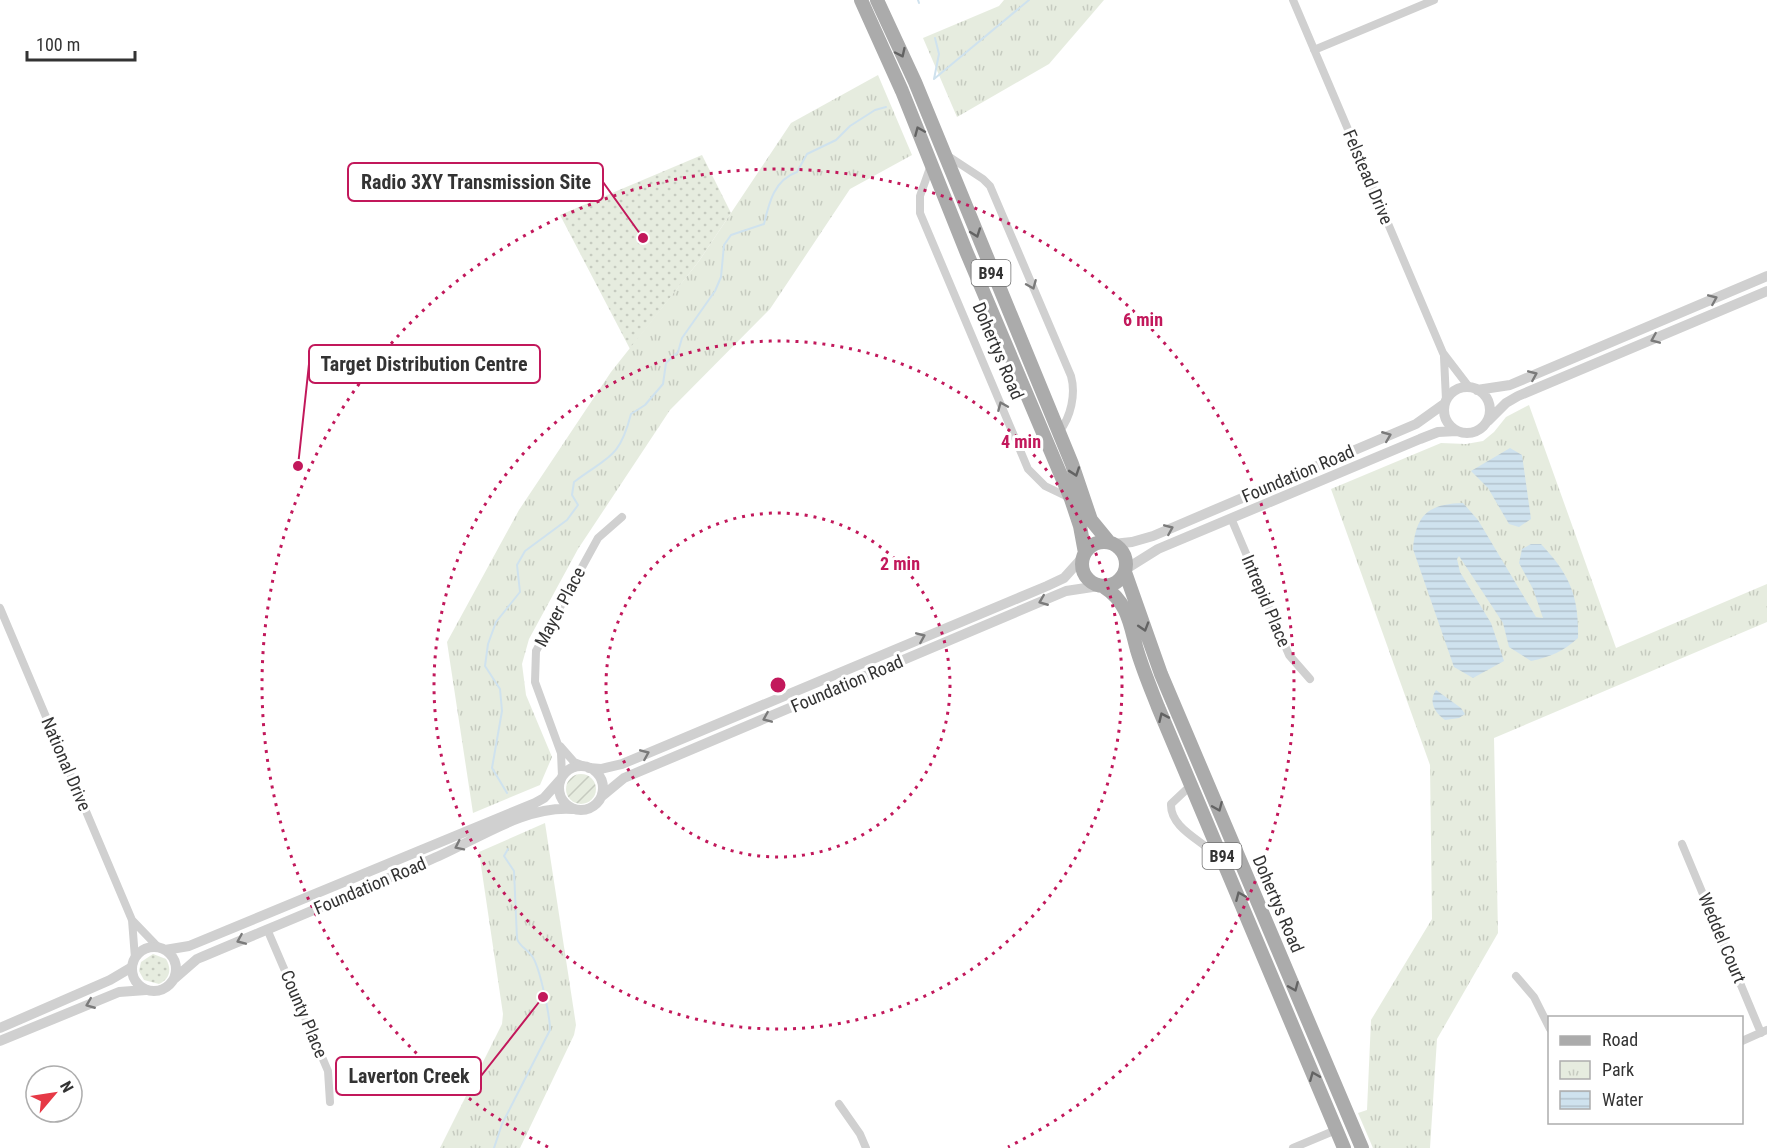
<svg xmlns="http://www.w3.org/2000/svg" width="1767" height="1148" font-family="'Roboto Condensed',sans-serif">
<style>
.grass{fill:url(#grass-dots)}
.park{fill:url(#park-tufts)}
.garden{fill:url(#garden-furrows)}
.water{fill:url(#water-rules)}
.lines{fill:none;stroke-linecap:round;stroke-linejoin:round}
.stream{stroke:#cfe2ee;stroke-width:2}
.minor{stroke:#d0d0d0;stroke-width:8}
.tertiary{stroke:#d0d0d0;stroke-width:10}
.primary{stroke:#ababab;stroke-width:14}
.oneway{stroke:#636363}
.oneway2{stroke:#7a7a7a}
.ring{fill:none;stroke:#c2185b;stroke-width:3;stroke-dasharray:3 6}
.labels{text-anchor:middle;stroke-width:6;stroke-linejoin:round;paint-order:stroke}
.shield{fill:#fff;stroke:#707070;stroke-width:1.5}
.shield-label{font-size:16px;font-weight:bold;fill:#333}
.street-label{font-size:18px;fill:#333;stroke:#fff}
.centre{fill:#c2185b;stroke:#fff;stroke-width:3}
.ring-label{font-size:18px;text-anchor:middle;font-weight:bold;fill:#c2185b;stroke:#fff;stroke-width:6;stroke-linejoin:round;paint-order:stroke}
.leader{fill:none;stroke:#c2185b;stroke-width:2}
.callout-dot{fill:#c2185b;stroke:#fff;stroke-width:2}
.callout{fill:#fff;stroke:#c2185b;stroke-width:2}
.callout-label{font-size:20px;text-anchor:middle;font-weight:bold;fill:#333}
</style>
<defs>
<pattern id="grass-dots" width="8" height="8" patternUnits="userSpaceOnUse" patternTransform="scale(1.5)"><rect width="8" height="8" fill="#e6ecdf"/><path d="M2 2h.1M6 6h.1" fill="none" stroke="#c6cbc0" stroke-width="1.8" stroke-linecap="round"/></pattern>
<pattern id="park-tufts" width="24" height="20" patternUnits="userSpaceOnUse" patternTransform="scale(1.5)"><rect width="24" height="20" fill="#e6ecdf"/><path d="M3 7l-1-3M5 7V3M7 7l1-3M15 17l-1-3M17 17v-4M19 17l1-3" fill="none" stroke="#c6cbc0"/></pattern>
<pattern id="garden-furrows" width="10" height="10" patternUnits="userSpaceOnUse" patternTransform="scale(1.5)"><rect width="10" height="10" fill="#e6ecdf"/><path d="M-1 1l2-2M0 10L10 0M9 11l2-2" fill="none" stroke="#c6cbc0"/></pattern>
<pattern id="water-rules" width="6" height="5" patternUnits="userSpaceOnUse" patternTransform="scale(1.5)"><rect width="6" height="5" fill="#cfe2ee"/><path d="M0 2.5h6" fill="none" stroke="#b2c2cd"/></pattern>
</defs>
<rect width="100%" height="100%" fill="#fff"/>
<path class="grass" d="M702 155 731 213 699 261 630 349 560 215Z
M153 954 166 959C172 969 170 979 159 984L144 980 139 971 141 962Z"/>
<path class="park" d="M1004 0H1104L1049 64 957 117 923 38 999 6Z
M878 75 912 155 850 189 770 309 670 410 578 549 529 639 522 664 526 695 552 757 540 785 473 813 447 642 519 510 611 372 699 261 791 123Z
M1529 405 1616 648 1767 584V622L1494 738 1498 933 1437 1039 1430 1148H1373L1358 1113 1367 1110 1371 1020 1432 919 1430 765 1331 489 1441 443 1466 444 1483 441 1494 432 1506 417Z
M545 823 576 1025 574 1035 520 1148H440L502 1024 503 1014 479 852Z"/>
<path class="garden" d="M566 789a15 15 0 1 1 30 0a15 15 0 1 1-30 0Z"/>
<path class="water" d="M1510 448 1522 455 1531 519 1519 527 1509 524 1488 488 1471 471Z
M1463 503 1478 520 1536 617 1543 618 1533 589 1519 563 1522 549 1531 544H1541C1570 575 1579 596 1578 638 1564 651 1550 657 1531 661L1509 647 1503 623 1459 556 1457 559 1460 572 1491 623 1504 661 1473 678 1454 667 1413 549C1416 514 1429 504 1463 503Z
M1436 690 1461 708 1465 714 1459 718 1445 720C1435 713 1428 702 1436 690Z"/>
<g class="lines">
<path class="stream" d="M918 0 919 3
M934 79 1029 0
M934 79 939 54 935 38
M507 793 492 768 502 711 500 689 485 666 488 644 496 622 520 592 517 565 525 551 567 520 578 505 572 495 574 482C608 456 619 460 631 414L645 405 663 384 666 363 678 352 682 338 715 291 721 277 724 245 731 235 764 224C769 203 774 180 797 172L807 154 836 140 850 126 875 110 886 107
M494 1148 502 1124 550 1030C550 1017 540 967 532 956 527 949 520 947 517 939L514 871 504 856 508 849"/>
<path class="minor" d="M1293 0 1443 353 1469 387
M1314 50 1434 0
M945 154 983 179 990 186 1071 376C1076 394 1071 417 1059 432
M931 165 920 196V213L1028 469 1045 486 1070 498
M1444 357 1446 400
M1231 518 1289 655 1310 679
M0 608 132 920 135 958
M560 746 574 762 587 767
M562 776 561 753 535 682 536 651 598 538 622 517
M1190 780 1188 788 1171 804C1170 829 1204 841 1219 858
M1682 844 1761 1033
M132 920 158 947
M267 929 328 1071 330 1102
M1516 976 1534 997 1550 1029
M1742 1041 1767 1030
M839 1104 860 1134 866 1148
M1293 1148 1336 1130"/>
<path class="tertiary" d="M1444 410a23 23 0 1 1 46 0a23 23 0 1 1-46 0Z
M1477 390 1510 385 1767 276
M1488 421 1506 403 1518 396 1767 291
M1113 544 1132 542 1153 536 1416 424 1444 404
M1126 569 1158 549 1420 439 1438 432 1457 431
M559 788a22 22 0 1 1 44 0a22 22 0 1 1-44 0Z
M589 768 601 769 622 764 1047 586 1064 578 1083 557
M601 797 624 778 1066 591 1099 586
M132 969a22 22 0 1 1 44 0a22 22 0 1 1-44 0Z
M165 950 189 946 535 803 544 798 560 780
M174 979 197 959C275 926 354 894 432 859 477 840 523 806 572 809
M0 1028 110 980 132 967
M0 1041 119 992 146 990"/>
<path class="primary" d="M861 0 902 91 966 251 1071 499 1080 526 1085 553
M877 0 915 82 1072 464 1091 520 1109 542
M1082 564a22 22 0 1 1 44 0a22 22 0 1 1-44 0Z
M1125 572 1161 674 1362 1148
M1104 587C1128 602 1130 625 1137 650 1143 670 1151 689 1158 707L1344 1148"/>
</g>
<defs><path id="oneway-chevron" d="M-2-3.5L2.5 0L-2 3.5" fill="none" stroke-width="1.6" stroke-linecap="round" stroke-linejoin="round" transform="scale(1.5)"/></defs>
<g class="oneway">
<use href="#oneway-chevron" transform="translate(901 53) rotate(65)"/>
<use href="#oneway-chevron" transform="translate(919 131) rotate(-113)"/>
<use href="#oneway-chevron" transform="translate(976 233) rotate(70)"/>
<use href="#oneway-chevron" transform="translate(1075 472) rotate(71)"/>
<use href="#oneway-chevron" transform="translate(1144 627) rotate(73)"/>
<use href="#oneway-chevron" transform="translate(1163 717) rotate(-114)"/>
<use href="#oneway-chevron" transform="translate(1218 807) rotate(67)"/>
<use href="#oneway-chevron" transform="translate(1240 896) rotate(-113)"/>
<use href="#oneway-chevron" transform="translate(1294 987) rotate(67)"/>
<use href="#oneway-chevron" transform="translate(1314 1076) rotate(-112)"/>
</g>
<g class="oneway2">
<use href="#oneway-chevron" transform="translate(1032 285) rotate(67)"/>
<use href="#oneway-chevron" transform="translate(1713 299) rotate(-23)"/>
<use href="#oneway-chevron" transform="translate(1655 339) rotate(157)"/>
<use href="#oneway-chevron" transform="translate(1533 375) rotate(-23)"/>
<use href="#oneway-chevron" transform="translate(1002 406) rotate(-113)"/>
<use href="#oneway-chevron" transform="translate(1387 436) rotate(-22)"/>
<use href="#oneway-chevron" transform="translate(1169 529) rotate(-23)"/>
<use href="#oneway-chevron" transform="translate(1043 601) rotate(158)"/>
<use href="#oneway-chevron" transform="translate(921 637) rotate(-23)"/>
<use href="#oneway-chevron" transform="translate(767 718) rotate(157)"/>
<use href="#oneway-chevron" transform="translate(645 754) rotate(-23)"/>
<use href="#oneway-chevron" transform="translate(459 846) rotate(154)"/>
<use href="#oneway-chevron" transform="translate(241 940) rotate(157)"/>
<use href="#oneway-chevron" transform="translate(90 1004) rotate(158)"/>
</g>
<g class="ring">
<circle cx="778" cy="685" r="172"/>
<circle cx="778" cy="685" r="344"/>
<path d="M548 1147A516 516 0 1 1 1008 1147"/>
</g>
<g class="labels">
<g class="shield">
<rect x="971.5" y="260" width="39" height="26" rx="4.5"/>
<rect x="1202.5" y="843" width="39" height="26" rx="4.5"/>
</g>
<g class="shield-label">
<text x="991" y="279">B94</text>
<text x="1222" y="862">B94</text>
</g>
<g class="street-label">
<text transform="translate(1368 177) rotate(67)" y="6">Felstead Drive</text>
<text transform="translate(998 351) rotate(67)" y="6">Dohertys Road</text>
<text transform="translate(1298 474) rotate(-23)" y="6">Foundation Road</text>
<text transform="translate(1266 601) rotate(67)" y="6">Intrepid Place</text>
<text transform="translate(560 607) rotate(-62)" y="6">Mayer Place</text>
<text transform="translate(847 684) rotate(-23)" y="6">Foundation Road</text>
<text transform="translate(66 764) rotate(67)" y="6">National Drive</text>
<text transform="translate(370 886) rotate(-23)" y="6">Foundation Road</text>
<text transform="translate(1278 904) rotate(67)" y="6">Dohertys Road</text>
<text transform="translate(1722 938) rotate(67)" y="6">Weddel Court</text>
<text transform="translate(304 1014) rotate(67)" y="6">County Place</text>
</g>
</g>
<circle cx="778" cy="685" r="9" class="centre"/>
<g class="ring-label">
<text x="1143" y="326">6 min</text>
<text x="1021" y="448">4 min</text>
<text x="900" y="570">2 min</text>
</g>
<path class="leader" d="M643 238L603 182M298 466L309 364M543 997L481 1076"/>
<g class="callout-dot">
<circle cx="643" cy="238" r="6"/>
<circle cx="298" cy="466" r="6"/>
<circle cx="543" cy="997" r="6"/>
</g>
<g class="callout">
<rect x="348" y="163" width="255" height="38" rx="6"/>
<rect x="309" y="345" width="231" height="38" rx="6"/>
<rect x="336" y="1057" width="145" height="38" rx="6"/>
</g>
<g class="callout-label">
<text x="476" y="189">Radio 3XY Transmission Site</text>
<text x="424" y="371">Target Distribution Centre</text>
<text x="409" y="1083">Laverton Creek</text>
</g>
<rect x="1548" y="1016" width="195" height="108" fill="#ffffff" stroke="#adadad" stroke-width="1.5"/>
<rect x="1560" y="1036" width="30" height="9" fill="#ababab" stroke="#adadad" stroke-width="1.5"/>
<text x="1602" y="1046" font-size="18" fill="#333333">Road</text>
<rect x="1560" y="1061" width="30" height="18" fill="url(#park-tufts)" stroke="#adadad" stroke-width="1.5"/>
<text x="1602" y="1076" font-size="18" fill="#333333">Park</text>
<rect x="1560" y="1091" width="30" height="18" fill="url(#water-rules)" stroke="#adadad" stroke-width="1.5"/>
<text x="1602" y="1106" font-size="18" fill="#333333">Water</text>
<g transform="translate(54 1094) rotate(61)"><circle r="28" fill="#ffffff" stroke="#adadad" stroke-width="1.5"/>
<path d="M0-4.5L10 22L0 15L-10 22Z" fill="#e63946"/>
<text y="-9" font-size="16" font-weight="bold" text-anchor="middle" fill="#333333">N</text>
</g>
<path d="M27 51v9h108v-9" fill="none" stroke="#333333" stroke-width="3"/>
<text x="36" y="51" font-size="18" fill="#333333" stroke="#ffffff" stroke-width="4.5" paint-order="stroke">100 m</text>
</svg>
